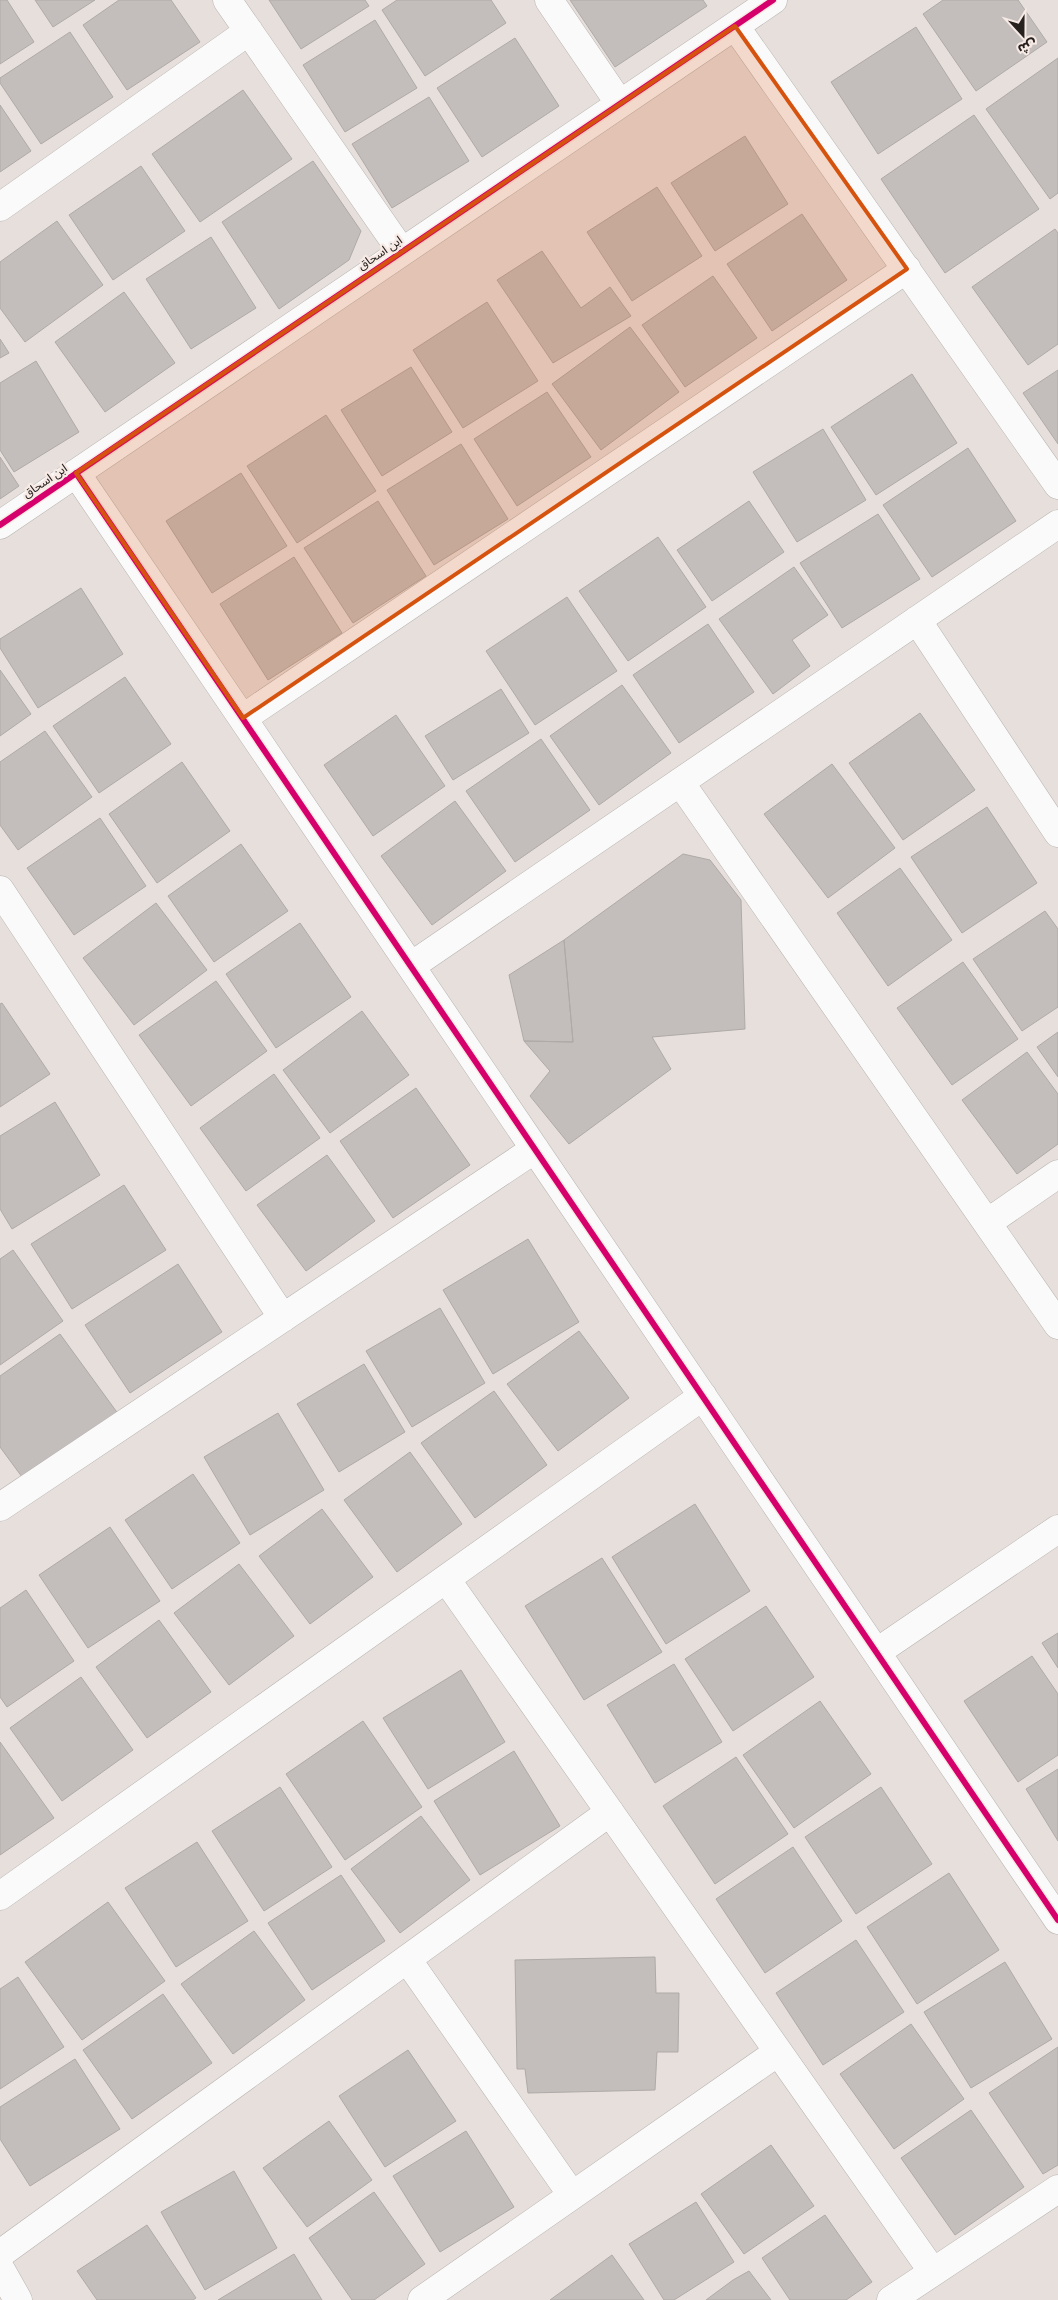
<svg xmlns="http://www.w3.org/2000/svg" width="1058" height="2300" font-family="Overpass,'Noto Sans Arabic',sans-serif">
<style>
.building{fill:#c3bebc;stroke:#afaaa7}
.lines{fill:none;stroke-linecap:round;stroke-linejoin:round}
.minor-casing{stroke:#b9b4b2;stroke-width:29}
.minor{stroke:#fbfafa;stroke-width:28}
.cycleway-casing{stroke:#f7eae5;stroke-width:9}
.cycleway{stroke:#d6006c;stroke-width:6}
.marked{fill:#d5530e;fill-opacity:0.2;stroke:#d5530e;stroke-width:4;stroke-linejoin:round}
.labels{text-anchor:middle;stroke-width:4.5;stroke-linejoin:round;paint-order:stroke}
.street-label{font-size:12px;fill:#26211f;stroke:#f7eae5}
</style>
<rect width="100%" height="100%" fill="#e6dfdc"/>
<path class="building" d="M0 0H7L34 42 0 64Z
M35 0H95L53 27Z
M119 0H171L200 42 127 90 83 25Z
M269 0H365L369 6 301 49Z
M397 0H491L506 23 425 76 382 10Z
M570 0H703L707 6 615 67Z
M943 0H1018L1047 42 976 91 923 14Z
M375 20 417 88 345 132 303 65Z
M916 27 962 99 878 154 831 82Z
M70 32 113 97 41 144 0 83V78Z
M515 38 559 106 482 157 437 88Z
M1058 58V193L1050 199 986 109Z
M243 90 292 159 200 222 152 154Z
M429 97 469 161 392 208 352 144Z
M0 105 31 151 0 172Z
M974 115 1039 209 945 273 881 179Z
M745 136 788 204 715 251 671 183Z
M313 161 361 231 349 260 279 309 222 222Z
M141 166 185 231 113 280 69 215Z
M657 187 702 256 632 301 587 232Z
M802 214 847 280 772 331 727 264Z
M57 221 103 285 25 342 0 308V262Z
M1055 229 1058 233V344L1028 365 972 287Z
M211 237 256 308 191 349 146 279Z
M542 251 581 308 610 287 631 316 553 363 497 280Z
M713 276 757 338 685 387 642 325Z
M124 292 175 363 105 412 55 342Z
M487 302 538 381 463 428 413 350Z
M630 327 679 392 601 450 552 384Z
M0 339 9 353 0 358Z
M36 361 79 432 14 472 0 450V383Z
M411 367 452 432 382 476 341 410Z
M1058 370V444L1023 393Z
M912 374 957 443 876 495 831 427Z
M547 392 591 457 517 506 474 439Z
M326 415 376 491 297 543 247 466Z
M823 429 866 500 797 542 753 472Z
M461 444 508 519 434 565 387 490Z
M968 448 1016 521 932 577 883 505Z
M0 457 19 486 0 499Z
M241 473 287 546 212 593 166 521Z
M378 501 426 576 353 623 304 548Z
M749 501 784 552 712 601 677 550Z
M878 514 920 579 842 628 800 563Z
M658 537 706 607 628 661 579 591Z
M294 557 342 633 268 680 220 604Z
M794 567 828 615 792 640 810 666 773 694 719 619Z
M81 588 123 654 38 708 0 648V639Z
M567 597 617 671 535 725 486 651Z
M708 624 754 692 679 743 633 675Z
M0 670 31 714 0 736Z
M125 677 171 744 99 793 53 726Z
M622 685 671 753 599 805 550 736Z
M501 689 529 733 453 780 425 736Z
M920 713 975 790 903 840 849 763Z
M396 715 445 786 373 836 324 765Z
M45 731 92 797 18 850 0 825V762Z
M541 739 590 810 515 862 466 791Z
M182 762 230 831 157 883 109 814Z
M832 764 895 848 828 898 764 814Z
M455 801 506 871 432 925 381 856Z
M987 807 1037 883 962 933 911 857Z
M100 818 146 886 74 935 27 868Z
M241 844 288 911 214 962 168 896Z
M683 854 710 860 741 900 745 1029 652 1037 671 1069 569 1144 530 1096 550 1071 524 1041 573 1042 564 940Z
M900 868 952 940 888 986 837 913Z
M156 903 207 970 134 1025 83 958Z
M1045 911 1058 929V1007L1022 1031 973 959Z
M300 923 351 997 276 1048 226 974Z
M564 940 573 1042 524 1041 509 975Z
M963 962 1018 1039 952 1085 897 1008Z
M216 981 267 1051 191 1106 139 1035Z
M2 1003 50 1074 0 1107V1004Z
M362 1011 409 1075 330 1133 283 1070Z
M1058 1032V1077L1037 1047Z
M1027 1052 1058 1094V1144L1017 1174 962 1100Z
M274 1074 320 1138 246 1191 200 1128Z
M416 1088 470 1165 393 1218 340 1141Z
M55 1102 100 1175 12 1229 0 1209V1136Z
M327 1155 375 1221 306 1271 257 1205Z
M124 1185 166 1250 72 1309 31 1244Z
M528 1239 579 1322 493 1374 443 1290Z
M13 1250 63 1321 0 1365V1259Z
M178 1264 222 1332 130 1393 85 1325Z
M440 1308 485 1383 412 1427 366 1351Z
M579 1331 629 1398 558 1451 507 1384Z
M60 1334 119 1415 25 1481 0 1447V1376Z
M364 1364 405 1432 339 1472 297 1404Z
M494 1391 547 1465 475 1518 421 1443Z
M278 1413 324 1490 250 1535 204 1457Z
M410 1452 462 1524 397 1572 344 1500Z
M193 1474 240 1543 172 1589 125 1520Z
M695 1504 750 1591 666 1644 612 1557Z
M322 1509 373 1577 310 1624 259 1556Z
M110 1527 160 1601 88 1648 39 1575Z
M602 1558 662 1652 584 1700 525 1606Z
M239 1564 294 1636 229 1685 174 1613Z
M26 1590 74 1661 7 1707 0 1697V1608Z
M766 1606 814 1677 733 1731 685 1659Z
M159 1620 211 1692 147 1738 96 1667Z
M1058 1633V1668L1042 1643Z
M1032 1656 1058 1694V1755L1018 1782 964 1701Z
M674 1664 722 1742 655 1783 607 1705Z
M461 1670 505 1742 428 1789 383 1718Z
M81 1677 133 1750 62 1801 10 1728Z
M820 1701 871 1774 794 1828 743 1755Z
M363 1721 422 1807 345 1860 286 1774Z
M0 1742 54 1818 0 1855Z
M514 1751 560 1826 480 1875 434 1801Z
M736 1757 788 1834 715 1884 663 1806Z
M1058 1769V1841L1026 1789Z
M280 1787 332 1867 264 1911 212 1831Z
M881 1787 932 1864 856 1914 805 1837Z
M421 1816 470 1880 400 1933 351 1869Z
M197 1842 248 1921 176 1967 125 1888Z
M793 1847 842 1921 765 1973 716 1899Z
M949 1873 999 1950 917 2004 867 1927Z
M341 1875 385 1941 312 1990 268 1923Z
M108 1902 165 1981 82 2040 25 1962Z
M254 1931 305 2000 233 2054 181 1984Z
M856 1940 904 2012 823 2065 776 1993Z
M655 1957 656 1993H679L678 2052H657L655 2090 528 2093 525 2069H517L515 1960Z
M1005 1962 1052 2039 971 2088 924 2012Z
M18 1977 64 2047 0 2089V1989Z
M163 1994 212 2063 132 2119 83 2050Z
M911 2024 964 2099 894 2149 840 2074Z
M1058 2047V2165L1043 2174 989 2093Z
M408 2050 456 2121 385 2167 339 2096Z
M75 2059 120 2129 30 2186 0 2139V2107Z
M971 2110 1024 2187 955 2235 901 2158Z
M329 2121 372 2180 307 2227 263 2168Z
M466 2131 514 2207 440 2252 393 2176Z
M771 2145 814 2206 744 2254 701 2194Z
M234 2171 277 2248 205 2290 161 2212Z
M374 2192 425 2264 374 2300H352L309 2238Z
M696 2202 734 2262 674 2300H664L629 2244Z
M825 2215 872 2282 846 2300H790L762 2258Z
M147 2225 196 2298 193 2300H97L77 2271Z
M294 2254 322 2300H218Z
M612 2255 644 2300H550Z
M749 2271 771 2300H706L733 2280Z"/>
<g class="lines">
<g class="minor-casing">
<path id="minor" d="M227 0 402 252
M549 0 620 104
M735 26 1058 485
M0 207 249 31
M76 473 1058 1920
M0 525 773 0
M917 620 1058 833
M243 718 907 269
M680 782 1058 1325
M0 890 283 1318
M411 966 1058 524
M987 1223 1058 1174
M0 1507 535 1149
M446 1579 933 2272
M877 1652 1058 1529
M0 1896 703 1396
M407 1959 572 2195
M0 2254 610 1812
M0 2268 18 2300
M422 2300 778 2052
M891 2300 1058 2189"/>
</g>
<use href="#minor" class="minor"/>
<g class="cycleway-casing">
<path id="cycleway" d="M76 473 1058 1920
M0 525 773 0"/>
</g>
<use href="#cycleway" class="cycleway"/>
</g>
<path class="marked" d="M735 26 907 269 243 718 76 473Z"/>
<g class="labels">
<g class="street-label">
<text transform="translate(380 253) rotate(-34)" y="4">ابن اسحاق</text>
<text transform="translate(45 481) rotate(-34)" y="4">ابن اسحاق</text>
</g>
</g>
<g transform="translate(1023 35) rotate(159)" stroke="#f7eae5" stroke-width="4" paint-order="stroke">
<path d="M0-4L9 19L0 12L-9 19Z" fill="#26211f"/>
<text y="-8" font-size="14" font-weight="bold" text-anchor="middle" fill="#26211f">ش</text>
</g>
</svg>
